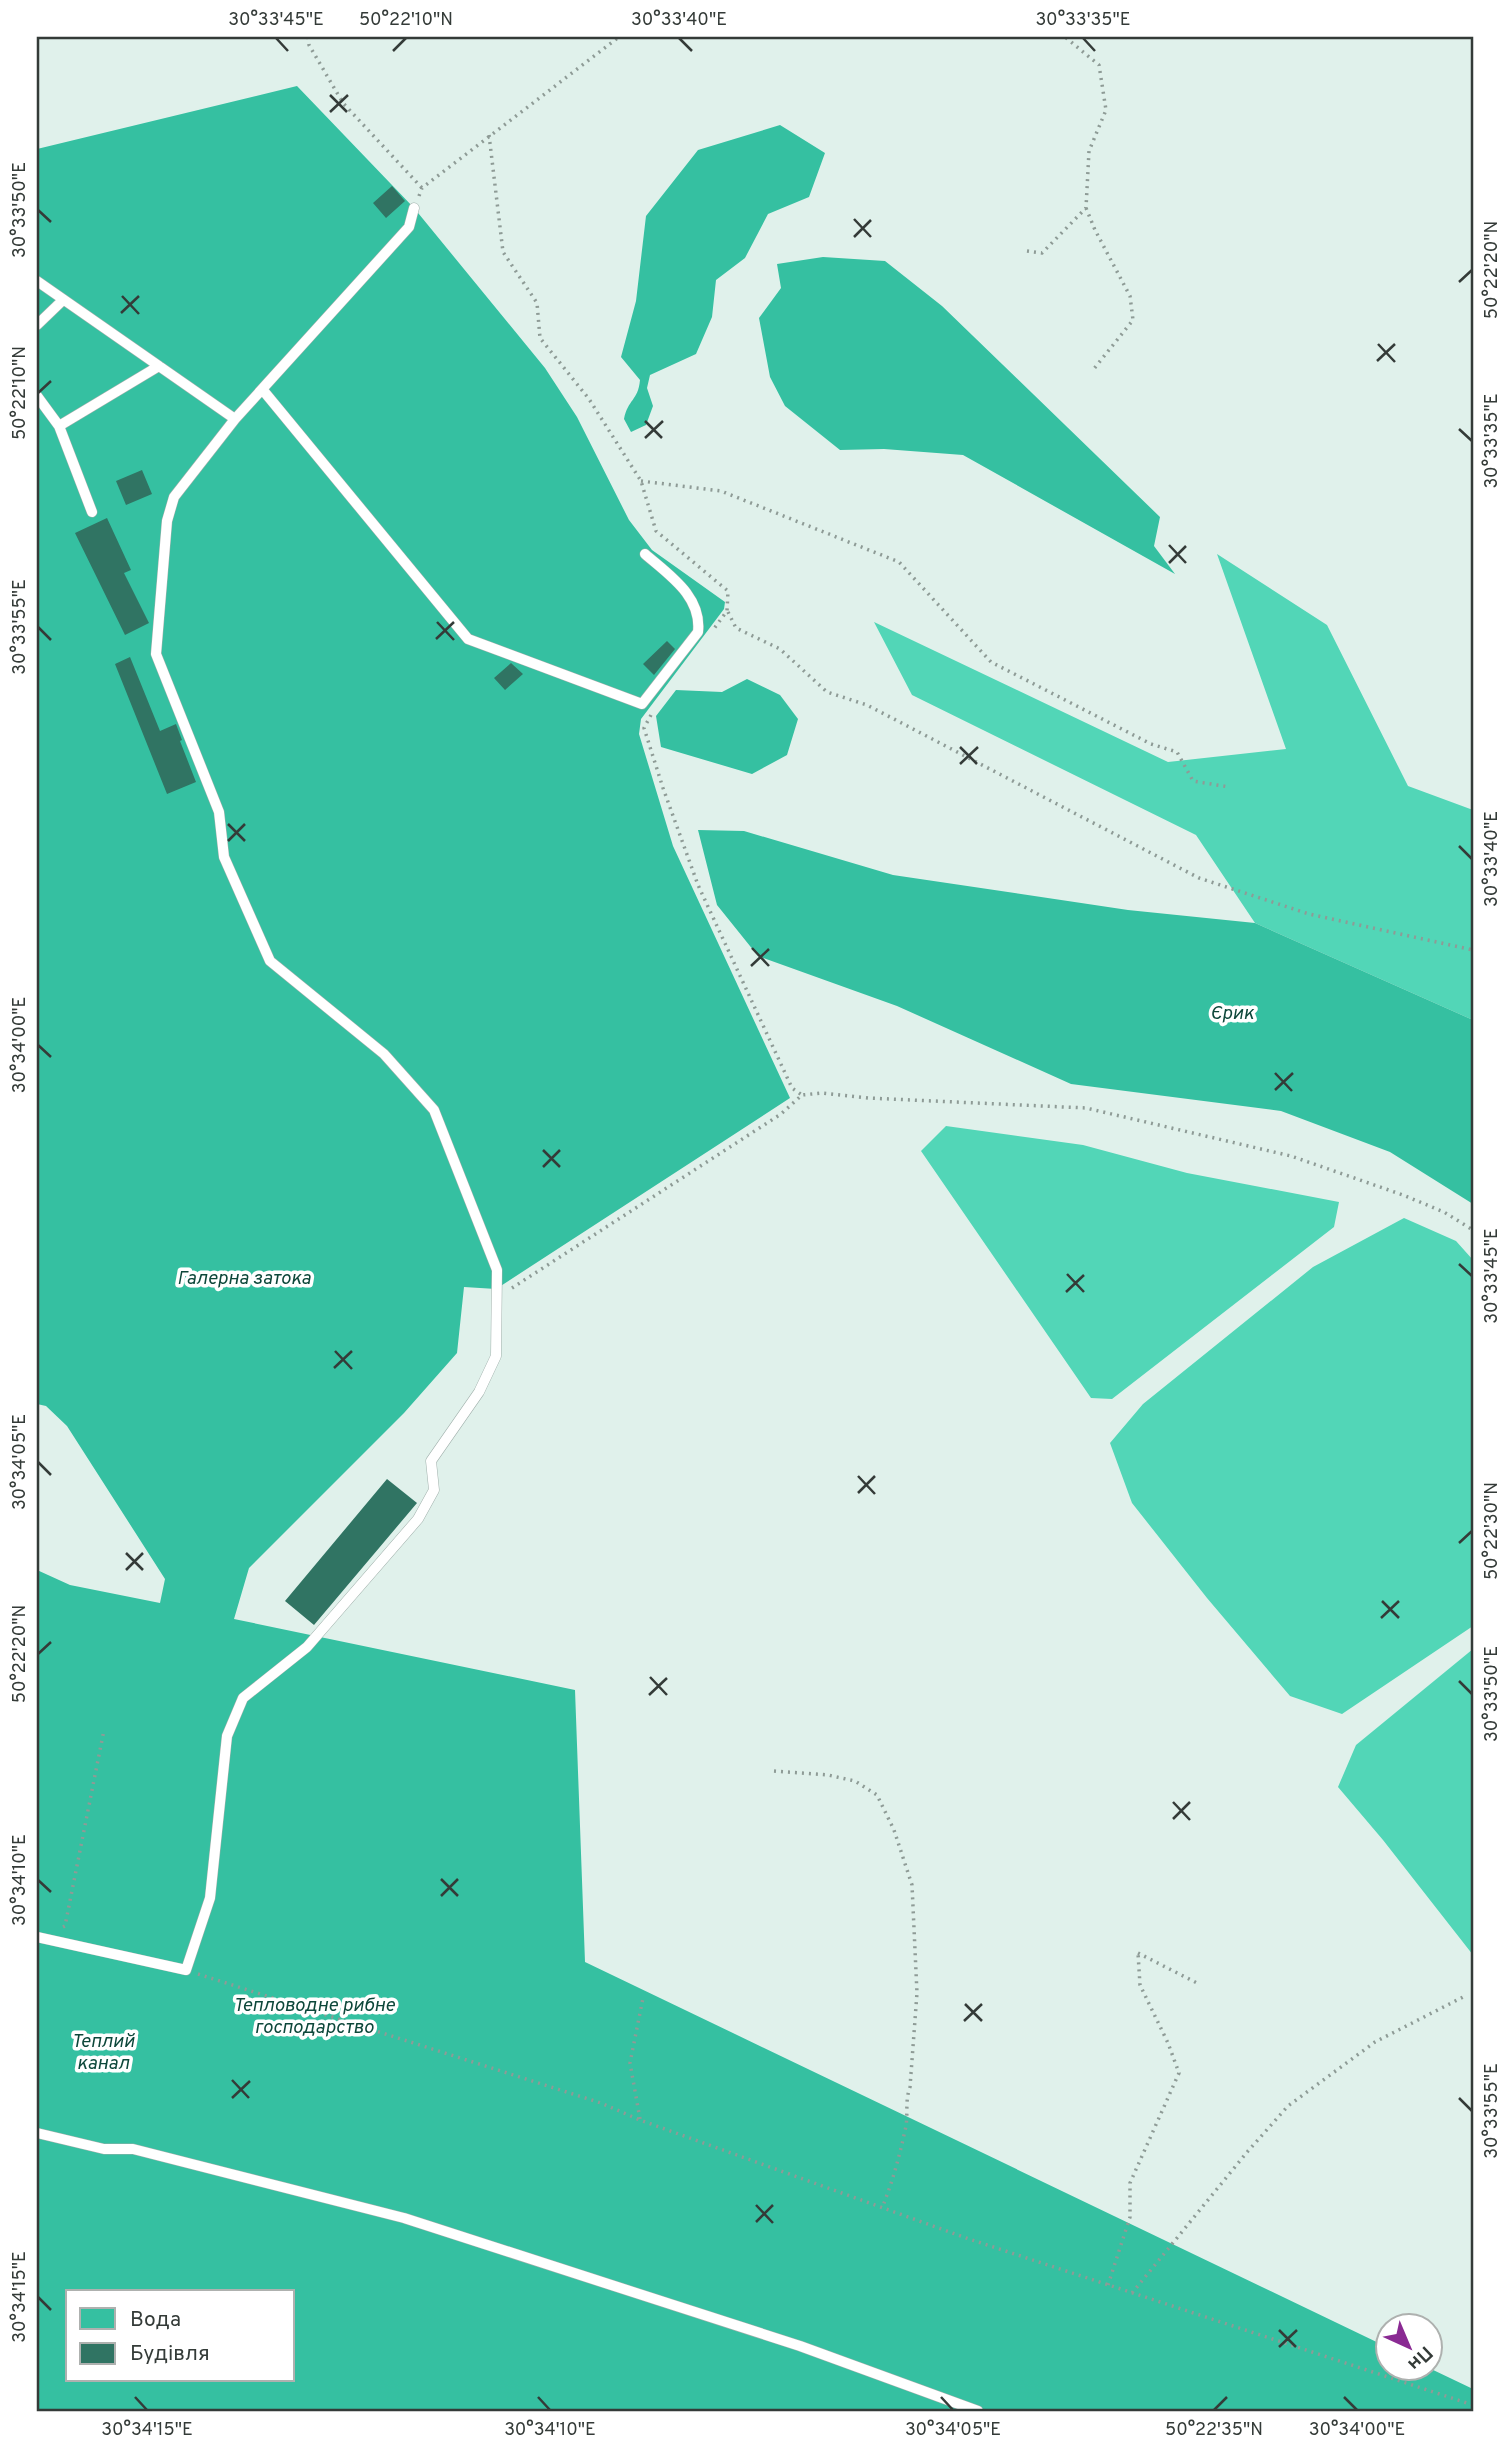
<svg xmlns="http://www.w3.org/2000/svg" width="1510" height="2448" font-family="Overpass,sans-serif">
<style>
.forest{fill:#52d6b7}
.water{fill:#35c0a1;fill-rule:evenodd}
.building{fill:#307463}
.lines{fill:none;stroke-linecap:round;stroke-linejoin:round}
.service-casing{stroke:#a0b0ab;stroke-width:11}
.path{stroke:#8e9b96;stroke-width:3.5;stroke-dasharray:2 5;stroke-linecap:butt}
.service{stroke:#fff;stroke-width:10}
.ticks{fill:none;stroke:#343b38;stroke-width:2.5}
.labels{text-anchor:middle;stroke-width:7;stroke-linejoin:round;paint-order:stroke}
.water-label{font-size:19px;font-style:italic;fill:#0d473a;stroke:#fff}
.neatline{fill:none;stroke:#343b38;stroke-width:2.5}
.ticks-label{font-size:18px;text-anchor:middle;fill:#343b38}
</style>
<rect width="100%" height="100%" fill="#e0f1eb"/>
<path class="forest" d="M1217 554 1327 625 1408 786 1473 810V1020L1255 923 1196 835 912 695 874 622 1168 762 1286 749Z
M946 1126 1083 1145 1187 1173 1339 1202 1334 1227 1112 1399 1091 1398 921 1151Z
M1404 1218 1456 1241 1473 1260V1626L1342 1714 1290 1696 1207 1598 1132 1503 1110 1443 1143 1404 1313 1267Z
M1473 1649V1955L1383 1840 1338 1787 1356 1745Z"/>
<path class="water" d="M297 86 414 208 545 368 577 417 629 520 652 550 725 602 724 609 641 719 639 734 673 846 790 1098 496 1289 464 1287 457 1353 404 1413 249 1568 234 1619 575 1690 585 1962 1387 2347 1388 2368H1429L1473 2389V2411H37V1570L70 1585 160 1603 165 1579 67 1426 46 1406 37 1404V149ZM68 2292H292V2380H68Z
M780 125 825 153 809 197 768 214 745 258 716 280 712 317 696 354 650 375 647 388 653 406 646 425 631 432 624 419C628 399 638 401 640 380L621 357 636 301 646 216 698 150Z
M823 257 885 261 942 306 1160 517 1154 546 1175 574 963 455 884 449 840 450 785 406 770 377 759 318 781 288 777 264Z
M747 679 780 695 798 719 787 755 752 774 661 747 656 716 676 690 722 692Z
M698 830 744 831 893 875 1128 910 1255 923 1473 1020V1204L1390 1152 1281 1111 1071 1084 897 1006 758 956 717 905Z"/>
<path class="building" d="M392 186 405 201 386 218 373 203Z
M142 470 152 494 126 505 116 481Z
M107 518 131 570 124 573 149 623 125 635 75 533Z
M667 641 675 649 654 675 643 664Z
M130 657 160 731 176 724 182 740 180 741 196 782 167 794 115 664Z
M511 663 523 674 505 690 494 678Z
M387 1479 417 1503 314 1625 285 1601Z"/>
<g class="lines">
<g class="service-casing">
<path id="service" d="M37 281 235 419
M37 325 63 300
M262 389 468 639 642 704 698 632C702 596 669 575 645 554
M37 396 59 426 92 512
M59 426 159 366
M37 1937 186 1970 210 1898 227 1736 243 1698 307 1647 418 1519 434 1490 431 1461 479 1392 496 1356 497 1270 434 1110 384 1054 270 961 224 857 219 812 156 654 167 521 174 497 235 419 409 227 414 208
M37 2133 104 2149H133L404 2218 800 2346 978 2411"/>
</g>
<path class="path" d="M308 37 309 45 343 103 422 188
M489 135 503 252 537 303 540 338 589 399 641 481 656 531 728 591 727 611 713 630
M419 196 422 188 619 37
M1086 208 1095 230 1130 296 1133 320 1093 370
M1027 251 1042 253 1086 208 1089 151 1106 110 1099 65 1065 37
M641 481 721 491 899 562 991 662 1151 744 1177 752 1193 781 1229 787
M728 612 736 628 780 649 827 692 867 705 1199 878 1309 914 1473 950
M651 715 644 728 663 788 698 885 792 1088 802 1095
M512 1288 781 1114 802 1095 821 1093 868 1098 1086 1108 1291 1156 1403 1195 1444 1212 1473 1230
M774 1771 828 1775 855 1781 877 1795 894 1830 912 1885 917 1993 910 2087C905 2101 908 2113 906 2126 900 2154 893 2181 882 2208
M63 1927 65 1926 104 1730
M1138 1953 1197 1983
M198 1974 601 2103 640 2120 969 2239 1473 2405
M640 2119 630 2063 643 1998
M1108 2285 1130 2217V2183L1179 2073 1168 2043 1140 1985 1138 1953
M1132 2293 1248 2151 1288 2106 1375 2042 1465 1996"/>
<use href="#service" class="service"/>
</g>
<path class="ticks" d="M276 38 288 51M679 38 692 51M1083 38 1095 51M393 51 406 38M330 95 347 112M330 112 348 95M38 210 51 222M854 219 871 237M854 237 871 220M1459 282 1472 270M122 296 139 314M121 313 139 296M1378 344 1395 362M1377 361 1395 344M38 393 51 381M645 421 662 438M1459 429 1472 441M645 438 663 421M1169 545 1186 563M1169 563 1186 546M437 622 454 640M38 627 51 640M436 639 454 622M960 747 977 764M960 764 978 747M228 824 245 841M228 841 245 824M1459 846 1472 859M752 948 769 966M751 966 769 949M38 1045 51 1057M1275 1073 1292 1091M1275 1090 1293 1073M543 1150 560 1167M543 1167 560 1150M1459 1264 1472 1276M1067 1274 1084 1292M1066 1292 1084 1275M335 1351 352 1369M334 1368 352 1351M38 1462 51 1475M858 1476 875 1494M858 1493 875 1476M1459 1543 1472 1531M126 1553 143 1570M126 1570 143 1553M1382 1601 1399 1618M1381 1618 1399 1601M38 1654 51 1642M650 1677 667 1695M1459 1681 1472 1694M649 1695 667 1678M1173 1802 1190 1820M1173 1819 1190 1802M441 1879 458 1896M38 1880 51 1892M441 1896 458 1879M965 2004 982 2021M964 2021 982 2004M232 2080 249 2098M232 2098 250 2081M1459 2098 1472 2111M756 2205 773 2223M756 2222 773 2205M38 2297 51 2310M1279 2330 1296 2347M1279 2347 1297 2330M135 2397 147 2410M538 2397 550 2410M941 2397 953 2410M1344 2397 1357 2410M1214 2410 1227 2397"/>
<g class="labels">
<g class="water-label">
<text x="1232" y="1019">Єрик</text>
<text x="244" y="1284">Галерна затока</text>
<text x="314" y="2011">Тепловодне рибне<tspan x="314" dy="22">господарство</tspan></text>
<text x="103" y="2047">Теплий<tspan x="103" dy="22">канал</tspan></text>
</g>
</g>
<rect width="1510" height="2448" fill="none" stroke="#ffffff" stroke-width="77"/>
<rect x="66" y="2290" width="228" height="91" fill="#ffffff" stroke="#aeb1af" stroke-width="2"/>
<rect x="80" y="2308" width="35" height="21" fill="#35c0a1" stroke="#aeb1af" stroke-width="2"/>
<text x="130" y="2326" font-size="21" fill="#343b38">Вода</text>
<rect x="80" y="2343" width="35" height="21" fill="#307463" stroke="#aeb1af" stroke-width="2"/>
<text x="130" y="2360" font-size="21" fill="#343b38">Будівля</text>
<g transform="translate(1409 2347) rotate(136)"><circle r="33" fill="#ffffff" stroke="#aeb1af" stroke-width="2"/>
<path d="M0-5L12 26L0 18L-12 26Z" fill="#8a2a93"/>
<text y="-10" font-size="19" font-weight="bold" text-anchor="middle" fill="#343b38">Пн</text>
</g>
<rect x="38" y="38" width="1434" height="2372" class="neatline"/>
<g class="ticks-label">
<text x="276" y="25">30°33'45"E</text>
<text x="406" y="25">50°22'10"N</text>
<text x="679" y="25">30°33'40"E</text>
<text x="1083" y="25">30°33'35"E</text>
<text transform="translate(19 210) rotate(-90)" y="6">30°33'50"E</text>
<text transform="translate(1491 270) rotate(-90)" y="6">50°22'20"N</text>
<text transform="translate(19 393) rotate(-90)" y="6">50°22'10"N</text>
<text transform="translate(1491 441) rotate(-90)" y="6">30°33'35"E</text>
<text transform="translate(19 627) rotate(-90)" y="6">30°33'55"E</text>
<text transform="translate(1491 859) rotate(-90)" y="6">30°33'40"E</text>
<text transform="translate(19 1045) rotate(-90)" y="6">30°34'00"E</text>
<text transform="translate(1491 1276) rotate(-90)" y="6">30°33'45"E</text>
<text transform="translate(19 1462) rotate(-90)" y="6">30°34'05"E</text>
<text transform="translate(1491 1531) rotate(-90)" y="6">50°22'30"N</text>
<text transform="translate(19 1654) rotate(-90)" y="6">50°22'20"N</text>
<text transform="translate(1491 1694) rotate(-90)" y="6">30°33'50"E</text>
<text transform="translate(19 1880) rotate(-90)" y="6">30°34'10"E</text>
<text transform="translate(1491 2111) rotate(-90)" y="6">30°33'55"E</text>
<text transform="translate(19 2297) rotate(-90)" y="6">30°34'15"E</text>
<text x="147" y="2435">30°34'15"E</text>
<text x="550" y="2435">30°34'10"E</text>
<text x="953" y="2435">30°34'05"E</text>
<text x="1214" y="2435">50°22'35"N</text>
<text x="1357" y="2435">30°34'00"E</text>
</g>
</svg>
